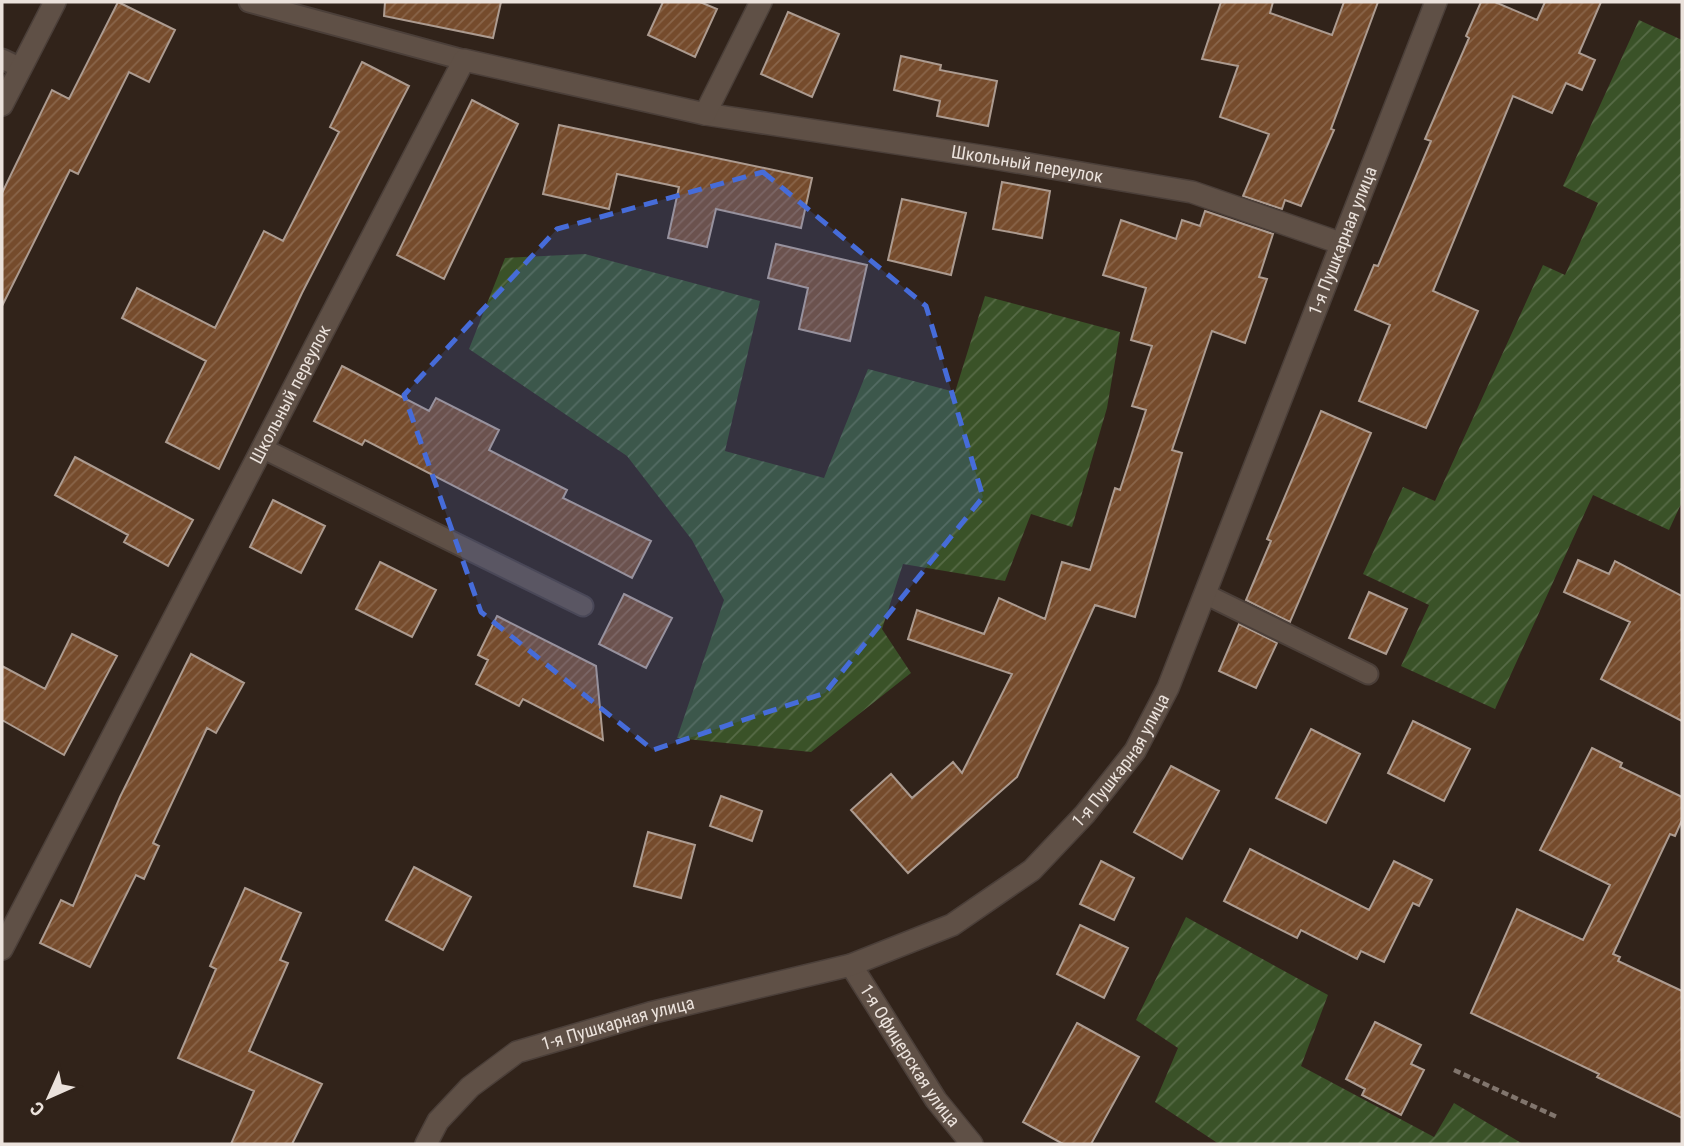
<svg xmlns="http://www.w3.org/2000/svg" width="1684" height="1146" font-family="'Roboto Condensed',sans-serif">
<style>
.garden{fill:url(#garden-furrows)}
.building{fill:url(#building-hatch);stroke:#ac9b90;stroke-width:2}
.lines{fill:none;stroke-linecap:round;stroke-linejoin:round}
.service-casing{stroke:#4b3f39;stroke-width:23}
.minor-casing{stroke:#4b3f39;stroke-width:24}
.path{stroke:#81756d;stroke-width:4.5;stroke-dasharray:7 3.5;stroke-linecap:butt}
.service{stroke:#5f5046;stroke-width:19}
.minor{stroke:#5f5046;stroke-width:21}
.marked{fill:#466cd9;fill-opacity:0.2;stroke:#466cd9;stroke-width:5;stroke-dasharray:14 9;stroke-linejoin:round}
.labels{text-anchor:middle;stroke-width:6;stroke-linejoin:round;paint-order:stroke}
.street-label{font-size:18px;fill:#ebe2dc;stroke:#31231a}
</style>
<defs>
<pattern id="garden-furrows" width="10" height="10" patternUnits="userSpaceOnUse" patternTransform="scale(1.75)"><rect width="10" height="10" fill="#3a5228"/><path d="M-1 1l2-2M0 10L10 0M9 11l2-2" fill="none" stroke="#576b47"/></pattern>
<pattern id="building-hatch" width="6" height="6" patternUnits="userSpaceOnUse" patternTransform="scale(1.75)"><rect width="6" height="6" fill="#754b2c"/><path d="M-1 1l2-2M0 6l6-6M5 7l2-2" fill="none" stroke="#89654a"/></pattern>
</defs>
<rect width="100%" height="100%" fill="#31231a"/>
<path class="garden" d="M1639 20 1682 40V502L1669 530 1593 495 1495 709 1401 666 1429 605 1363 574 1403 487 1435 501 1543 265 1565 275 1598 203 1563 186Z
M585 254 760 301 725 451 824 478 868 369 955 392 985 296 1120 332 1107 408 1072 527 1031 514 1005 581 903 564 882 629 911 673 811 752 677 738 724 600 692 540 627 456 469 349 505 258Z
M1186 917 1328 995 1301 1066 1434 1137 1454 1103 1523 1144H1219L1155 1102 1178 1048 1136 1020Z"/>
<path class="building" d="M118 2 175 30 149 82 129 72 78 174 70 170 2 306V193L52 90 69 99Z
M385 2H501L493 38 384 16Z
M663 2H700L717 9 695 57 648 35Z
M1221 2H1273L1270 13 1332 35 1344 2H1378L1331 129 1334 130 1301 206 1285 200 1282 209 1243 196 1269 134 1220 117 1238 66 1202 59Z
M1481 2H1495L1537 20 1545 2H1601L1579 53 1595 60 1582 90 1566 83 1552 113 1513 96 1433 291 1478 311 1426 428 1359 401 1390 325 1355 310 1374 265 1378 266 1431 141 1425 139 1469 38 1466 36Z
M788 12 839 34 812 97 761 74Z
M901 56 941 65 940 70 997 81 988 126 937 116 940 101 894 90Z
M362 62 409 86 302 293 219 469 166 442 206 361 122 318 137 288 215 328 264 231 283 241 339 132 330 127Z
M472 100 518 124 444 279 397 255Z
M559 125 812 178 801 228 716 209 707 247 668 238 679 187 617 174 609 209 543 194Z
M1002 182 1050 191 1042 238 993 229Z
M902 199 966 213 951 275 888 260Z
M1205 211 1273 234 1259 277 1267 279 1245 343 1212 331 1172 450 1182 453 1135 617 1095 605 1017 777 908 873 851 810 891 774 912 798 953 762 962 773 1012 674 908 639 917 610 984 634 999 598 1045 619 1062 562 1090 570 1115 488 1120 490 1146 410 1132 406 1152 346 1131 340 1146 288 1103 275 1121 220 1176 239 1182 220 1200 226Z
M776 244 867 265 850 341 799 329 808 288 768 278Z
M342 366 429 411 436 398 499 430 489 450 567 490 563 498 651 541 632 578 365 440 362 445 314 421Z
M1321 411 1371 433 1290 622 1246 600 1271 541 1267 539Z
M75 457 193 520 168 566 124 542 128 535 55 495Z
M273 500 325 526 301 573 250 547Z
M1578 560 1609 574 1615 561 1682 596V721L1601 679 1630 622 1564 592Z
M380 562 436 590 412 637 356 609Z
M1369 592 1407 609 1386 654 1349 638Z
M624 594 672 618 646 668 599 644Z
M497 616 596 666 603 740 523 699 519 706 476 684 488 660 478 655Z
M1239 624 1277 643 1256 688 1219 671Z
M72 634 117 656 64 755 2 720V666L45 689Z
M191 654 244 683 216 733 207 728 153 843 159 846 144 879 136 875 90 967 40 943 61 900 73 906 120 797Z
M1413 721 1470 749 1444 801 1388 773Z
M1311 729 1360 754 1326 823 1276 798Z
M1592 748 1622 763 1620 767 1682 797V820L1675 836 1670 834 1613 954 1620 957 1618 961 1682 991V1118L1597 1077 1599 1074 1471 1013 1517 909 1583 940 1610 885 1540 850Z
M1171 766 1219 791 1182 859 1134 832Z
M721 796 762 811 752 841 710 826Z
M648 832 695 845 681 898 634 886Z
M1250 849 1369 910 1394 861 1432 880 1419 906 1413 903 1384 962 1361 951 1357 959 1301 930 1297 938 1224 901Z
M1101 861 1134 878 1114 920 1080 904Z
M414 867 471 897 443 950 386 920Z
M245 888 301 913 280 960 288 963 249 1051 322 1084 292 1144H231L254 1091 178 1058 216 969 210 966Z
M1080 925 1128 948 1104 998 1057 974Z
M1375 1022 1421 1045 1411 1064 1424 1070 1401 1115 1362 1095 1365 1089 1346 1079Z
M1077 1023 1139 1057 1091 1144H1063L1023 1122Z"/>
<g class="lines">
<g class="service-casing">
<path id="service" d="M249 2 464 60
M2 59 21 68
M262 448 583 606
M1205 594 1368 674"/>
</g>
<g class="minor-casing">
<g id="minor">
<path d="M2 105 55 2"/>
<path id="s1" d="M705 114 987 157 1192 192 1340 243"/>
<path id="s2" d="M2 949 464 60 705 114 761 2"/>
<path id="s3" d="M851 965 936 1100 972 1144"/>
<path id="s4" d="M426 1144 438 1121 470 1087 517 1052 650 1013 851 965 952 925 1032 870 1085 814 1135 751 1168 688 1436 2"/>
</g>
</g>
<path class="path" d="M1454 1070 1557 1117"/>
<use href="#service" class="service"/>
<use href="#minor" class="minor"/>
</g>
<path class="marked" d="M763 172 926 306 983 497 825 693 653 750 481 612 404 395 557 229Z"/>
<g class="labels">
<g class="street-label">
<text dy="6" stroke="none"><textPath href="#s1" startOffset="326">Школьный переулок</textPath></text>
<text dy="6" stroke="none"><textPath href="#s4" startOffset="1391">1-я Пушкарная улица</textPath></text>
<text dy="6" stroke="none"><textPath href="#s2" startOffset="625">Школьный переулок</textPath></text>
<text dy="6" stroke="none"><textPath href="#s4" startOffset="824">1-я Пушкарная улица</textPath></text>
<text dy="6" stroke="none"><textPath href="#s4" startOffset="236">1-я Пушкарная улица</textPath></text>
<text dy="6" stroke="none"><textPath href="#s3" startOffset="108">1-я Офицерская улица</textPath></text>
</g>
</g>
<rect width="1684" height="1146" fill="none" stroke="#ebe2dc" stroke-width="7"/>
<g transform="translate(49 1097) rotate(225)" stroke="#31231a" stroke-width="5" paint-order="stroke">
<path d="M0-5L12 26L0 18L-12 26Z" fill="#ebe2dc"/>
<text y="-10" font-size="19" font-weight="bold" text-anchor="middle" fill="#ebe2dc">С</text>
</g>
</svg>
